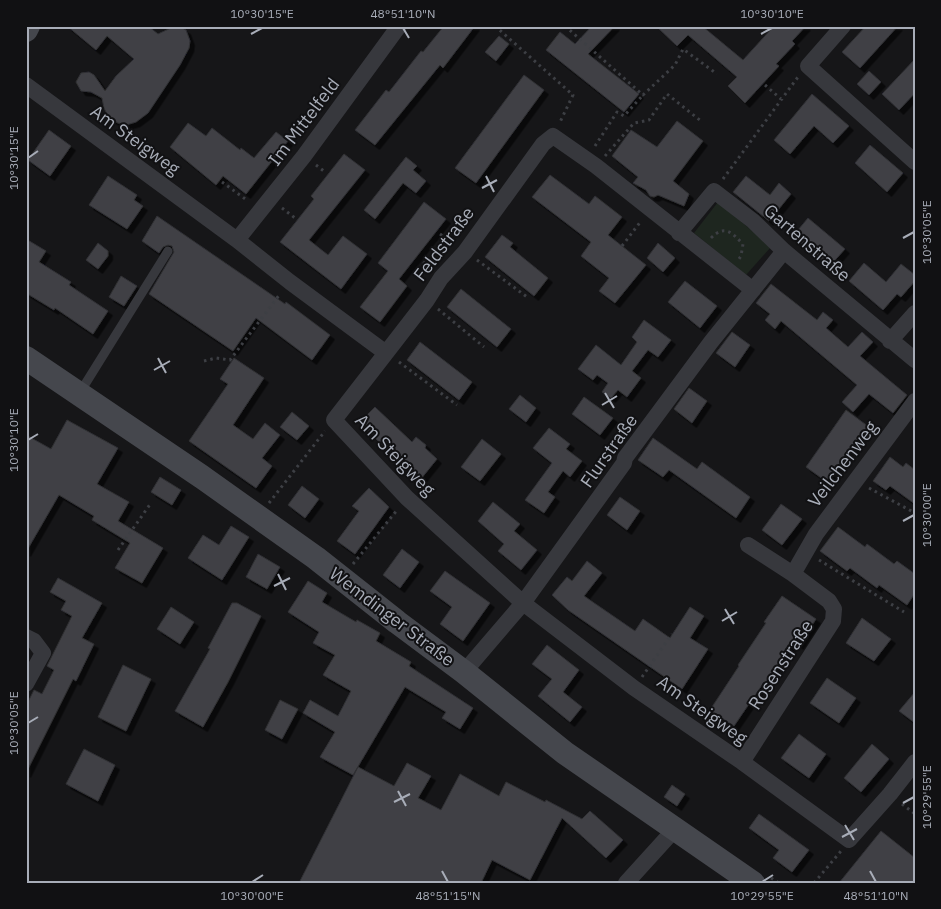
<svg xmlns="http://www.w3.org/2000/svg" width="941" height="909" font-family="'IBM Plex Sans',sans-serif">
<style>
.green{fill:#1e261f}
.building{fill:#404145;stroke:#303034;filter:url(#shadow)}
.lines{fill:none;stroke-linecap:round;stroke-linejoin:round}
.path{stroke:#3d3f44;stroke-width:3;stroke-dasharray:2.5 4;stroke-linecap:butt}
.lane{stroke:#37383d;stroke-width:9}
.street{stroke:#37383d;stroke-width:16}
.secondary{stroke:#45474d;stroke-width:24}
.ticks{fill:none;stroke:#a8adb8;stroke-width:2}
.labels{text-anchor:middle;stroke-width:4;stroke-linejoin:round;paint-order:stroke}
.street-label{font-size:18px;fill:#a8adb8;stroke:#111113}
.neatline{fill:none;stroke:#a8adb8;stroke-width:2}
.ticks-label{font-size:12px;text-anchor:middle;fill:#a8adb8}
</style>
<defs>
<filter id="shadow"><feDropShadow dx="4.5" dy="4.5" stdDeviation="0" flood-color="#0009"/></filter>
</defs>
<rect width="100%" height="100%" fill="#161618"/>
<path class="green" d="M718 202 771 247 746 275 694 233Z"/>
<path class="building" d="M67 26H148L158 34 173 27 178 26 186 30 190 41 189 48 180 65 148 113 136 122 126 125 118 123 109 118 104 108 102 98 91 92 81 91 76 82 81 73 89 72 94 75 105 91 116 76 134 59 107 36 96 50Z
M444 26H475L443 68 440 65 375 145 355 130 386 90 389 92 421 51 423 52Z
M592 26H615L588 54 639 94 624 112 546 50 560 32 575 44Z
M656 26H702L743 60 774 26H806L792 41 795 44 776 64 779 66 745 103 728 86 737 77 688 35 677 46Z
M866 26H898L860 68 842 52Z
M499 36 509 44 496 61 485 52Z
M915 59V93L899 110 882 94Z
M869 71 881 82 869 95 857 84Z
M524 75 544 90 476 183 455 168Z
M812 94 849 126 833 143 814 126 790 154 774 140Z
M677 121 703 141 673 181 689 194 684 206 658 195 654 197 650 196 646 190 633 183 638 177 612 156 631 130 657 147Z
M188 123 206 136 212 128 240 150 241 148 254 158 276 132 288 141 246 194 223 176 216 185 170 147Z
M49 130 71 146 50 176 28 160Z
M870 145 903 173 887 192 855 163Z
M344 154 365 170 309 240 328 255 343 236 367 254 341 289 280 242 314 199 311 196Z
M406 157 417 166 413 170 426 181 416 193 403 183 375 219 364 210Z
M550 175 589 204 595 196 622 217 608 235 646 265 615 303 599 291 609 278 581 256 591 242 532 197Z
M108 176 137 195 134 200 143 206 127 229 89 205Z
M746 176 770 195 779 183 791 194 769 221 733 192Z
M424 202 446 219 399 279 407 286 380 322 360 307 388 271 378 263Z
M157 216 285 304 286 302 330 335 312 360 256 318 233 351 149 294 174 252 172 246 168 245 163 247 159 253 142 241Z
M808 218 845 249 829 267 793 236Z
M502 235 513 243 510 247 548 278 534 296 485 257Z
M26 239 46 251 39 262 71 282 69 285 108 311 93 334 55 308 54 310 26 293Z
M98 243 108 251V256L98 269 86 260Z
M658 243 675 258 663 272 647 258Z
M864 263 886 282 901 264 915 275V281L901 297 897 294 883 310 849 281Z
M121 276 137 286 124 306 109 297Z
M685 281 717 306 700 328 668 302Z
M771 284 817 320 823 312 833 320 826 328 848 347 862 332 873 342 860 356 907 395 893 413 869 394 853 412 842 402 857 385 781 321 775 329 765 320 770 314 756 303Z
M461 289 511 329 497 347 447 307Z
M644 320 671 340 658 357 648 350 632 371 641 378 627 397 618 390 611 398 602 392 608 383 597 375 593 380 578 369 596 345 621 365 637 342 632 337Z
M732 332 750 345 735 367 716 353Z
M420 342 472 382 459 400 407 360Z
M234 358 264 378 233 425 253 439 265 423 280 435 262 458 272 466 256 488 189 441 228 384 220 379Z
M689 388 707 401 692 423 674 409Z
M520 395 536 408 526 422 509 409Z
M584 397 613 418 600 435 572 414Z
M375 407 412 442 416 437 426 445 425 448 437 459 420 480 359 423Z
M846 410 869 427 858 442 856 441 827 482 806 467Z
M292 412 309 426 297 440 280 427Z
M67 420 118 448 97 484 129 502 118 521 163 548 142 583 115 568 130 543 92 520 94 516 59 495 26 552V435L51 449Z
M549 428 570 444 566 449 582 461 570 477 563 471 548 492 555 497 544 513 525 500 552 463 533 448Z
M653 438 697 469 702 462 750 497 736 518 669 470 663 477 638 460Z
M482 439 501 454 480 481 461 467Z
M890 457 903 467 906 463 915 470V504L890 486 886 490 873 481Z
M160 477 181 490 172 505 151 492Z
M302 486 319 499 305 518 288 505Z
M369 488 389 507 355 554 337 541 359 511 352 506Z
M620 497 640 511 627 530 607 515Z
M493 502 520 524 514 531 537 550 521 570 498 551 504 544 478 521Z
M781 504 802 519 782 545 762 530Z
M231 526 249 537 222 580 188 558 203 535 219 545Z
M838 527 865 547 867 544 894 564 897 561 915 574V593L907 605 879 585 877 588 850 568 847 571 820 551Z
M402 549 419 562 400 588 383 575Z
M258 554 280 567 267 589 246 577Z
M587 561 602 573 584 596 635 631 643 619 670 638 690 607 704 616 690 638 708 649 682 689 568 610 552 595 567 577 572 581Z
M445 571 490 603 463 641 440 624 452 607 430 591Z
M58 578 102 603 82 638 94 644 76 681 73 679 26 773V706L34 690 42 694 54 670 47 666 72 616 61 610 66 601 50 592Z
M308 581 327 593 322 602 356 622 357 620 380 633 376 641 411 662 409 666 473 708 460 729 442 718 446 712 405 687 353 775 320 757 335 732 303 713 310 700 338 716 351 691 323 675 335 655 313 643 319 632 288 612Z
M782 596 816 619 799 645 794 642 767 684 764 682 734 726 710 710 739 666 738 665 766 623 764 622Z
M232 603H237L261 616 228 682 203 727 175 711 210 649 208 648Z
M171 607 194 622 180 644 157 629Z
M862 618 891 639 874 661 846 643Z
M547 645 579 670 563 692 582 707 570 722 538 696 552 679 532 664Z
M123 665 151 679 126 731 98 717Z
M827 678 856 698 839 723 810 703Z
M915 692V723L899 711Z
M280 700 298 709 282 739 265 730Z
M799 734 826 754 809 778 781 758Z
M872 744 889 759 861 792 844 778Z
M84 749 115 765 98 801 66 784Z
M407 763 431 776 418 798 441 810 460 774 499 796 506 782 545 802 546 800 582 819 590 811 623 840 606 858 562 818 530 880 492 860 481 883H299L358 767 394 786Z
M672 785 685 794 677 806 664 797Z
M759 814 809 850 792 872 773 858 779 850 749 828Z
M881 831 915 858V883H839Z"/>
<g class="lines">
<path class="path" d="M495 26 573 95 560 122
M565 26 643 95 675 65 683 49 717 74
M765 85 781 99
M595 146 617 112 624 116 643 95
M605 156 634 123 649 120 667 94 701 121
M316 165 325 172
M723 179 798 77
M222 182 248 201
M282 208 295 218
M440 234 453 243
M711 238C725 224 732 233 743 244L741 256 739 259
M622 246 641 221
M477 260 527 297
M423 262 430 268
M438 309 484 347
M204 361 216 358 230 360 280 294
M399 362 457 405
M869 488 915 513
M269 503 325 431
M118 550 151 503
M819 560 904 612
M353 564 398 509
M642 677 672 634
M902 804 915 814
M771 878 779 883
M814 883 841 851"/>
<path class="lane" d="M79 394 168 251"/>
<path class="street" d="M843 26 808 66 915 162
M26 85 237 240 290 282 386 353 334 420 407 498 523 603 634 688 742 762 849 840 890 794 915 762
M679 233 714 191 753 221 784 251 915 360
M237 240 304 156 399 26
M890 341 915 313
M386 353 427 300 441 278 465 252 543 144 553 136 596 166 753 290
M748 545 793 574
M26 637 34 641 43 653 26 684
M464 672 523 603 624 463 625 458 711 342 784 251
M742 762 833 621 834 609 829 601 793 574 816 534 915 401
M626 883 675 829"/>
<path class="secondary" d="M26 30 28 26
M26 358 202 477 316 558 397 622 464 672 565 753 753 883"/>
</g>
<path class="ticks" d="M403 28 409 38M251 34 262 28M761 34 772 28M28 158 38 151M486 176 494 192M482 188 497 180M903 238 914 232M158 358 166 373M154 370 170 361M605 393 614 408M602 405 617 396M28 440 38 434M903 521 914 515M278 574 286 590M274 586 290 578M725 609 734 624M722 621 737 612M28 723 38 717M398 791 406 806M394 802 410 794M903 803 914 797M845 825 854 840M842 837 857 829M442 871 448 882M870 871 876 882M252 882 263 875M762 882 773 875"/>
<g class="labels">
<g class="street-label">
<text transform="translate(304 122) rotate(-53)" y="6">Im Mittelfeld</text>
<text transform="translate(135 140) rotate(36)" y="6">Am Steigweg</text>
<text transform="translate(807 243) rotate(41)" y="6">Gartenstraße</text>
<text transform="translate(444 244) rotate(-53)" y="6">Feldstraße</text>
<text transform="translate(609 451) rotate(-55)" y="6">Flurstraße</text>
<text transform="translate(395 455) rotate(46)" y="6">Am Steigweg</text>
<text transform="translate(843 464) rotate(-53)" y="6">Veilchenweg</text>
<text transform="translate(392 617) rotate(37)" y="6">Wemdinger Straße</text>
<text transform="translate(781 665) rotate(-57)" y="6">Rosenstraße</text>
<text transform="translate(702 710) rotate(35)" y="6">Am Steigweg</text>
</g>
</g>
<rect width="941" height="909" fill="none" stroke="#111113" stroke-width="55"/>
<rect x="28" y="28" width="886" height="854" class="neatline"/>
<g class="ticks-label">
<text x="262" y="18">10°30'15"E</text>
<text x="403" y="18">48°51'10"N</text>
<text x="772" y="18">10°30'10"E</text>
<text transform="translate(14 158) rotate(-90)" y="4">10°30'15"E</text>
<text transform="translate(927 232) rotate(-90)" y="4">10°30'05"E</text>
<text transform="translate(14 440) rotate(-90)" y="4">10°30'10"E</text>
<text transform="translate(927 515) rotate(-90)" y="4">10°30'00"E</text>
<text transform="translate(14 723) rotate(-90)" y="4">10°30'05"E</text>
<text transform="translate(927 797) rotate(-90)" y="4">10°29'55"E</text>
<text x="252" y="900">10°30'00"E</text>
<text x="448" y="900">48°51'15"N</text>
<text x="762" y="900">10°29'55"E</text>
<text x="876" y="900">48°51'10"N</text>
</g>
</svg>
